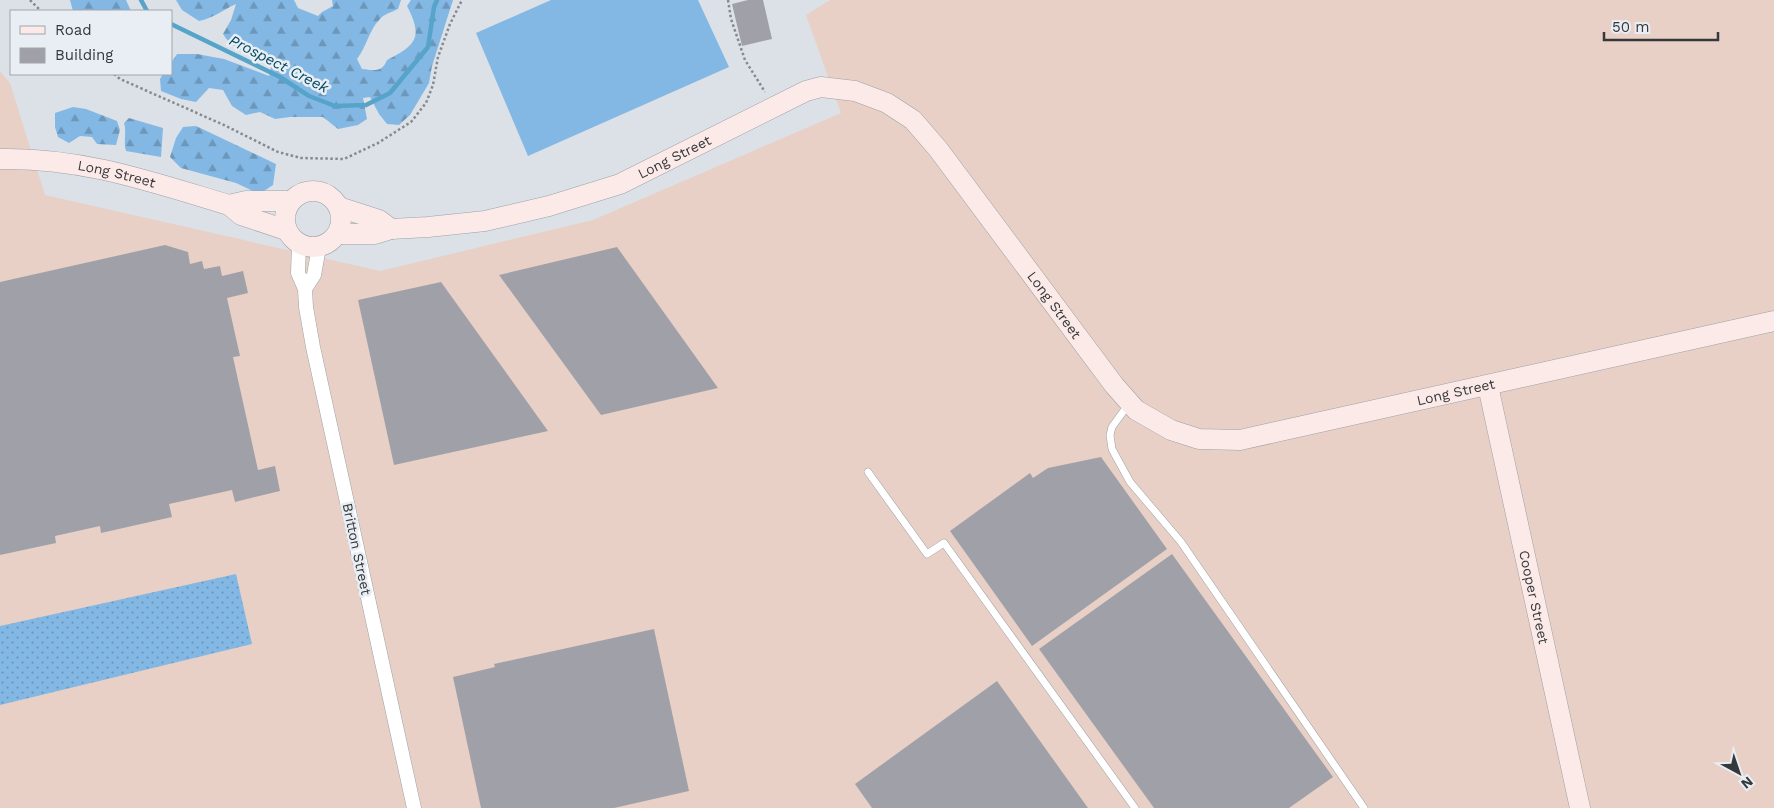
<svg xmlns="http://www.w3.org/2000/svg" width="1774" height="808" font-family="'Work Sans',sans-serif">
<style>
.industrial{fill:#e8d0c7}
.grass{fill:url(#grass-dots)}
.forest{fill:url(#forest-firs)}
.garden{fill:#83b8e4}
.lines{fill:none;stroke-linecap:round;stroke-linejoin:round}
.stream{stroke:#56a4ca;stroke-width:4.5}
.building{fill:#a0a1a8}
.lane-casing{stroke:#9ba1a6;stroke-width:8}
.street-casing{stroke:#9ba1a6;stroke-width:15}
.secondary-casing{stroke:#9ba1a6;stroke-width:21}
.path{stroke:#868a8e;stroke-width:2.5;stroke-dasharray:2.5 2.5;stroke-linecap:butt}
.lane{stroke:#fff;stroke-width:7}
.street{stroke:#fff;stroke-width:14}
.secondary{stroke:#fceae8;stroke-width:20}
.labels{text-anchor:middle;stroke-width:5;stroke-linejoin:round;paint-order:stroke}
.street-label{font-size:14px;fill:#36393b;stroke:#e8eef3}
.water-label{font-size:15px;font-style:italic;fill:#014761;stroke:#e8eef3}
</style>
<defs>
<pattern id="grass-dots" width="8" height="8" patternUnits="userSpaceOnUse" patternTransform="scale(1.25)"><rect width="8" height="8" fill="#83b8e4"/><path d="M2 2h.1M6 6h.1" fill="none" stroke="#6c97ba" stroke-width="1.8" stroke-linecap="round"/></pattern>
<pattern id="forest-firs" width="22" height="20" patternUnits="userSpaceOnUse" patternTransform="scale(1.25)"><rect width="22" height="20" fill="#83b8e4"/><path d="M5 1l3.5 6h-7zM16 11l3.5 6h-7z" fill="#6c97ba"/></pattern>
</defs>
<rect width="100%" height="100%" fill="#dbe1e6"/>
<path class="industrial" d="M830 0H1774V808H0V71L10 83 45 195 380 271 593 220 841 113 806 15Z"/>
<path class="grass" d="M236 574 252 644 0 705V626Z"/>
<path class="forest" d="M70 0H126L131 11H73Z
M176 0H294L298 8 318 16 322 12 333 6 332 0H401L398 9C392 12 384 14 380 19 369 30 367 46 357 59L362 69C374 70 382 73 387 60 417 45 423 37 407 6L411 0H453L432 66 429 83 410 115 399 125 387 124 379 114 370 97 363 98 367 119 358 125 338 129 323 117H290L275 119 260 112 246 115 232 106 223 90 209 88 196 102 181 99 161 91 160 79 163 74H171V63L177 54H197L224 59 269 76 272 64C256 56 233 51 223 34L231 20 236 4C223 10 213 18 199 21L182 10Z
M73 107 86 109 117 121 120 130 116 145 97 144 92 137 80 136 69 143 58 137 55 127V113Z
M129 118 163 128 161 157 126 151C123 141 127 133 124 123Z
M196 126 276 164 273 185 264 191H253L236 183 181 168 170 157 176 138 183 127Z"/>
<path class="garden" d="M551 0H698L729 67 528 156 476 33Z"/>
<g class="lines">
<path class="stream" d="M141 0 147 11
M171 24 280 77 309 96 335 106 366 105 390 93 428 47 434 7 437 0"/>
</g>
<path class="building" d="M748 0H763L772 39 742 46 732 4Z
M165 245 188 252 190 264 202 261 204 269 220 266 222 276 243 271 248 293 227 298 240 356 233 357 258 470 275 466 280 491 235 502 232 490 169 504 172 517 101 533 100 526 55 536 56 543 0 555V282Z
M617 247 718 388 601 415 499 275Z
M441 282 548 431 394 465 358 300Z
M1101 457 1167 549 1032 646 950 531 1030 473 1033 478 1048 468Z
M1172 554 1333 777 1289 808H1154L1039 649Z
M654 629 689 791 614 808H481L453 677 495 667 494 664Z
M997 681 1088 808H872L855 784Z"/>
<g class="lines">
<g class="lane-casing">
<path id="lane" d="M1128 405 1112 427 1110 435 1112 449 1130 482 1181 542 1364 808
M868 472 927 554 944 543 1135 808"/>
</g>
<g class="street-casing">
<path id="street" d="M299 244 298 273 305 289 306 307 313 347 414 808
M305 289 314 275 319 247"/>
</g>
<g class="secondary-casing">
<g id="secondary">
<path id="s1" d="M0 159C81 157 152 182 229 205L241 215 286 230"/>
<circle cx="313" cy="219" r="28"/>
<path d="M229 205 246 201H290"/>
<path d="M339 207 379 220 391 229"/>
<path id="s2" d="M337 234H375L391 229 428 227 485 221 549 206 620 184 806 91 821 87 855 91 887 103 913 120 938 149 1114 385 1136 410 1171 430 1199 439 1240 440 1774 321"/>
<path id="s3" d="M1488 386 1580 808"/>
</g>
</g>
<path class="path" d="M30 0 41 11
M728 0 731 19 745 60 765 92
M114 74 120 79 224 125 278 152 301 158 344 159 378 143 411 122 426 103 433 85 438 57 450 24 462 0"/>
<use href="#lane" class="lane"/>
<use href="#street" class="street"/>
<use href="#secondary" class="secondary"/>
</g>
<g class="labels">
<g class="street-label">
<text dy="5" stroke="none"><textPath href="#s2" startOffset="350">Long Street</textPath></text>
<text dy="5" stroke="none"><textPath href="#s1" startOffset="118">Long Street</textPath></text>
<text dy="5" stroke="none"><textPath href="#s2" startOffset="845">Long Street</textPath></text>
<text dy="5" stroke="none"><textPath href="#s2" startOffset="1310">Long Street</textPath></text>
<text transform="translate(357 549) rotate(78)" y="5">Britton Street</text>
<text dy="5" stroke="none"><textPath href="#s3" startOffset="216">Cooper Street</textPath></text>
</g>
<g class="water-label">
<text transform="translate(279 64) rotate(27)" y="5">Prospect Creek</text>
</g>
</g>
<rect x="10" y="10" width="162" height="65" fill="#e8eef3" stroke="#a1a6a9"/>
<rect x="20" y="26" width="25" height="8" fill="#fceae8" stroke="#a1a6a9"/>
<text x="55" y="35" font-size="15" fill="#36393b">Road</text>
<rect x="20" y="48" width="25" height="15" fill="#a0a1a8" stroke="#a1a6a9"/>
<text x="55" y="60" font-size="15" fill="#36393b">Building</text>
<g transform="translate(1739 773) rotate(140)" stroke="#e8eef3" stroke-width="4" paint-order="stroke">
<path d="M0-4L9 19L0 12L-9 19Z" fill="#36393b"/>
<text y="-8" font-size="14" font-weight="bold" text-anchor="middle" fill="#36393b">N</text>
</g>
<path d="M1604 32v8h114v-8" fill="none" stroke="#36393b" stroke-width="2.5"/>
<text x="1612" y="32" font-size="15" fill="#36393b" stroke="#e8eef3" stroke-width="4" paint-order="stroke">50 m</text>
</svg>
